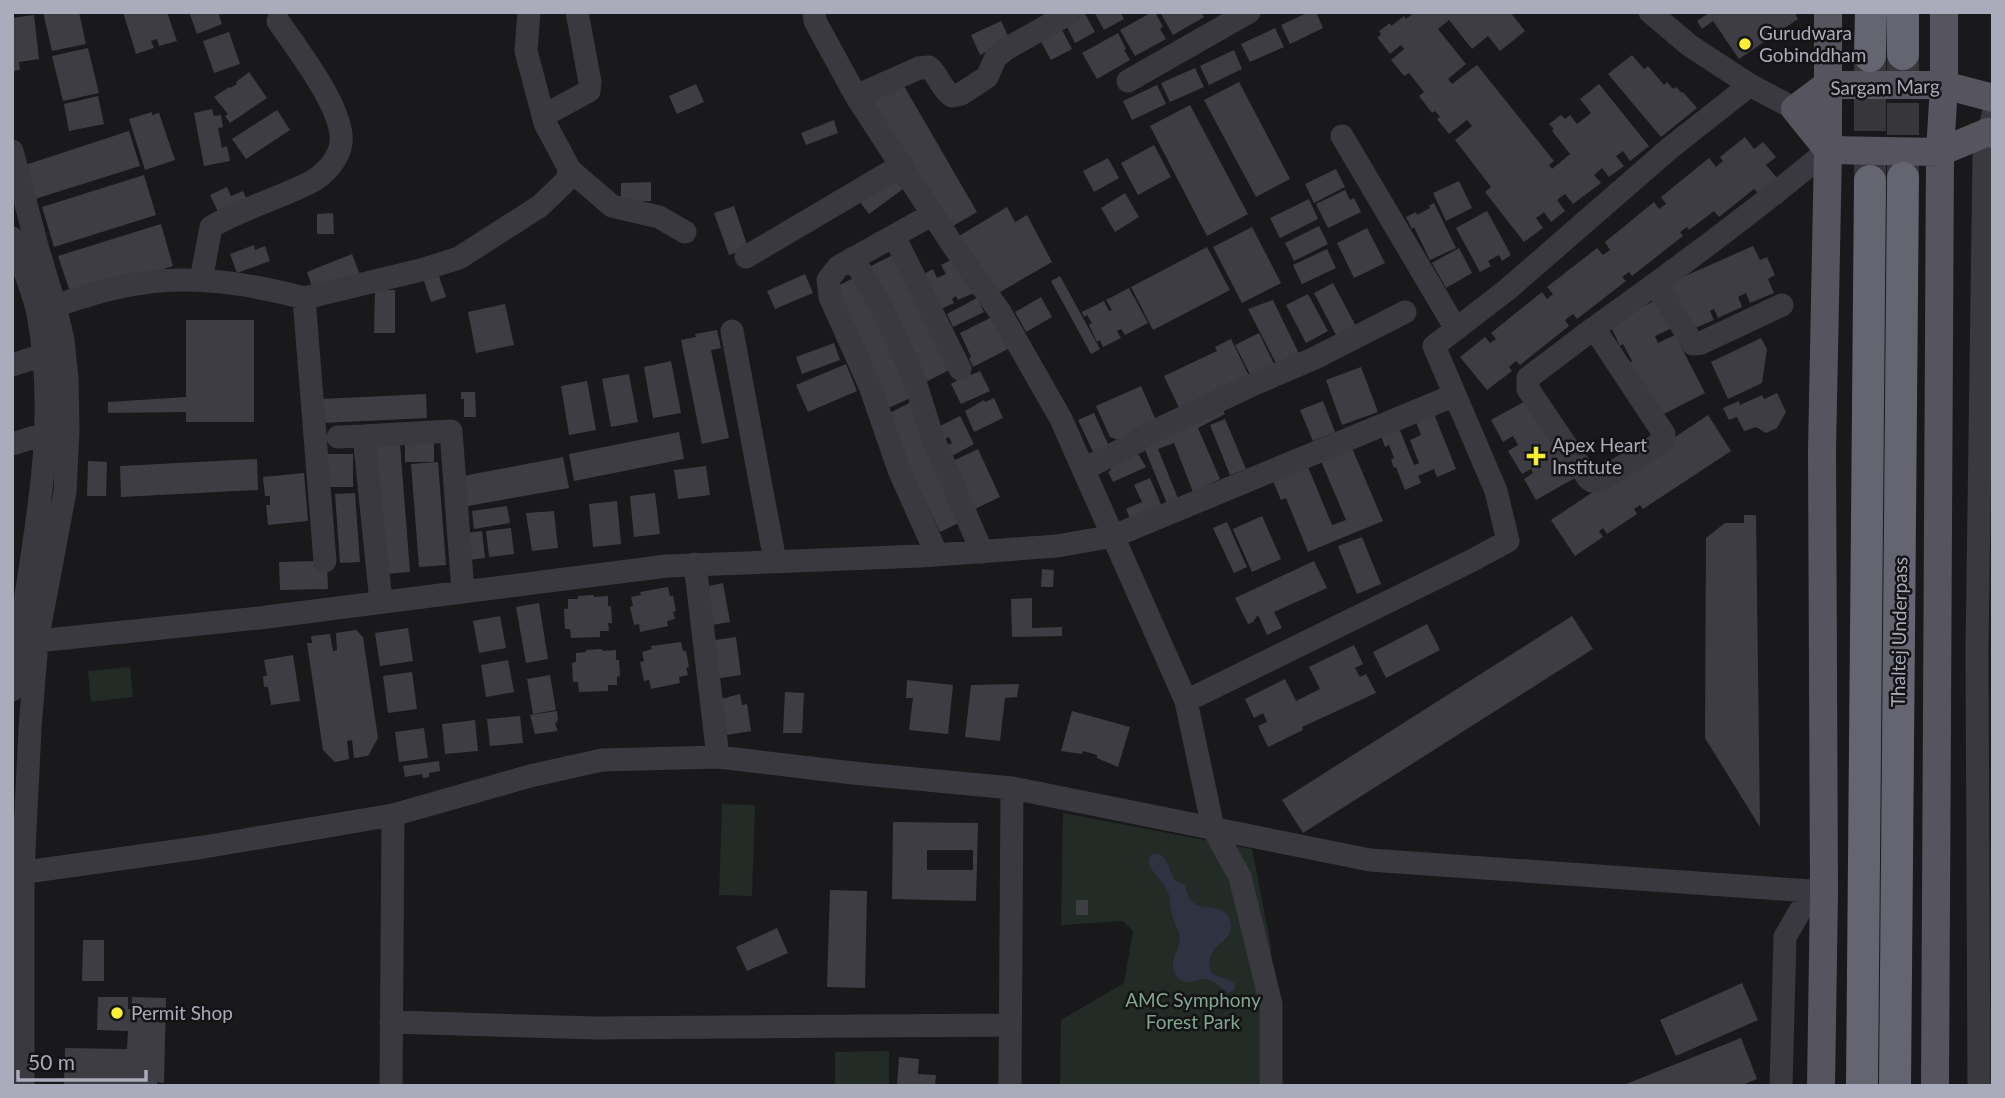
<svg xmlns="http://www.w3.org/2000/svg" width="2005" height="1098" font-family="Lato,sans-serif">
<style>
.green{fill:#222b26}
.water{fill:#2d3340}
.building{fill:#3e3d43;fill-rule:evenodd}
.lines{fill:none;stroke-linecap:round;stroke-linejoin:round}
.highway-tunnel{stroke:#36363b;stroke-width:32;stroke-dasharray:32 16;stroke-linecap:butt}
.minor{stroke:#3a3940;stroke-width:23}
.major{stroke:#56555f;stroke-width:28}
.highway{stroke:#656571;stroke-width:32}
.poi-dot{fill:#fbf030;stroke:#141316;stroke-width:2.5}
.labels{text-anchor:middle;stroke-width:5;stroke-linejoin:round;paint-order:stroke}
.poi-label{font-size:19px;fill:#aaabbb;stroke:#141316;text-anchor:start}
.street-label{font-size:19px;fill:#aaabbb;stroke:#141316}
.park-label{font-size:19px;fill:#80a78e;stroke:#141316}
</style>
<rect width="100%" height="100%" fill="#19191b"/>
<path class="green" d="M130 667 133 697 91 702 88 671Z
M722 804 755 805 752 896 719 895Z
M1063 813 1252 849 1271 946 1265 1086H1060L1061 1020 1124 983 1133 931 1123 921 1061 925Z
M889 1051V1086H835V1052Z"/>
<path class="water" d="M1158 853 1165 858 1175 881 1184 884C1186 888 1188 896 1190 900 1201 913 1228 900 1231 925 1234 943 1202 944 1211 973L1234 983 1235 987 1233 991 1228 993C1221 988 1213 979 1205 979 1196 979 1188 987 1179 979 1163 962 1184 949 1179 933 1177 927 1173 920 1172 913 1170 907 1170 898 1168 892 1163 880 1151 873 1148 861L1151 855Z"/>
<path class="building" d="M43 12H79L86 44 52 51Z
M123 12H167L177 41 159 46 157 39 151 41 154 48 136 54Z
M189 12H218L222 24 197 34Z
M1081 12H1084L1095 32 1075 43 1064 21Z
M1094 12H1120L1124 19 1104 30Z
M1152 12H1155L1163 27 1160 29 1166 39 1135 56 1120 30Z
M1160 12H1201L1204 17 1173 35Z
M1309 12H1316L1323 28 1290 44 1281 25Z
M1415 12H1510L1525 31 1500 51 1488 36 1472 49 1449 20 1438 29 1466 64 1448 79 1452 84 1477 65 1554 161 1549 165 1552 169 1570 154 1552 131 1554 129 1549 124 1561 115 1565 119 1570 115 1577 124 1591 113 1580 99 1599 84 1649 146 1630 161 1623 151 1616 156 1624 166 1609 177 1602 168 1594 175 1601 183 1573 204 1565 194 1557 200 1565 211 1551 222 1544 212 1536 218 1543 228 1524 242 1485 192 1491 187 1455 140 1472 126 1467 120 1449 134 1437 119 1440 117 1435 111 1432 113 1419 96 1424 92 1409 73 1404 76 1391 60 1404 49 1401 45 1390 54 1377 37 1381 35 1379 31 1390 23 1391 26 1404 16 1406 19Z
M1710 12H1794L1798 19 1739 59 1713 21 1702 29 1697 21Z
M34 15 39 59 19 62 20 70 12 71V18Z
M1001 21 1010 40 980 55 971 35Z
M1060 26 1072 49 1051 60 1039 38Z
M1275 28 1284 47 1250 62 1241 44Z
M229 32 240 64 214 73 203 41Z
M1118 33 1126 49 1124 50 1130 60 1097 79 1082 53Z
M88 48 99 93 63 101 52 56Z
M1234 50 1242 69 1209 85 1200 66Z
M1632 55 1644 69 1648 66 1664 85 1667 82 1673 89 1676 87 1682 93 1683 92 1697 108 1661 137 1608 74Z
M1195 68 1204 87 1170 102 1161 83Z
M249 72 267 98 230 123 225 116 228 114 214 97 229 87 230 88 237 84 236 82Z
M900 79 977 212 946 230 869 97Z
M1239 82 1290 179 1256 197 1204 100Z
M696 84 704 102 677 114 669 96Z
M1157 85 1166 104 1132 120 1123 101Z
M98 96 104 124 69 131 64 104Z
M1190 105 1248 214 1207 236 1150 126Z
M212 109 214 116 221 115 223 127 218 128 222 148 227 146 230 161 204 166 194 113Z
M277 110 290 130 246 159 232 139Z
M152 112V115L159 113 175 160 145 170 129 119Z
M834 120 838 133 806 145 801 133Z
M129 131 140 166 35 199 25 165Z
M1745 137 1754 149 1763 142 1776 157 1766 165 1777 178 1758 193 1754 189 1719 217 1714 211 1689 230 1687 227 1680 232 1683 236 1632 276 1629 272 1622 277 1626 281 1577 319 1573 314 1565 320 1569 326 1520 365 1516 361 1509 367 1512 371 1487 390 1460 357 1485 337 1490 343 1496 339 1491 333 1542 292 1547 299 1553 294 1547 287 1597 248 1603 255 1610 250 1605 242 1654 202 1659 209 1666 204 1661 197 1709 158 1716 167 1723 161 1720 157Z
M1154 145 1171 177 1138 195 1121 163Z
M1108 158 1119 178 1094 192 1083 171Z
M1336 169 1345 187 1314 203 1305 184Z
M144 175 156 215 54 247 42 207Z
M893 176 903 189 869 214 859 201Z
M1459 181 1472 208 1446 221 1433 193Z
M651 182V201L621 202V183Z
M227 187 231 196 243 191 249 205 221 218 210 195Z
M1345 190 1350 200 1354 198 1361 212 1328 228 1316 204Z
M1125 193 1139 217 1115 232 1101 208Z
M1309 199 1318 219 1280 238 1270 218Z
M1434 203 1456 248 1430 260 1414 227 1412 229 1406 217 1416 212 1417 215 1430 208 1429 206Z
M734 206 748 248 729 255 714 213Z
M1007 207 1015 222 1027 215 1052 262 995 295 959 236Z
M1487 211 1511 255 1502 261 1499 255 1488 261 1491 266 1480 272 1456 228Z
M333 213 334 234H317V214Z
M161 224 173 266 72 298 58 256Z
M1319 226 1328 244 1294 261 1285 243Z
M1252 227 1281 283 1242 303 1213 247Z
M1367 228 1385 263 1354 278 1337 243Z
M254 245 255 250 265 246 270 261 237 273 230 254Z
M1753 246 1760 260 1767 257 1775 275 1768 279 1774 293 1750 303 1746 293 1738 297 1742 307 1718 318 1714 309 1710 311 1714 320 1688 331 1667 284Z
M1207 247 1230 290 1153 330 1131 287Z
M1459 248 1472 273 1446 288 1432 263Z
M1327 249 1336 268 1302 284 1293 265Z
M352 254 360 275 314 292 307 272Z
M895 254 953 368 922 384 863 270Z
M957 257 974 293 958 300 956 296 952 299 954 303 937 311 920 276 933 269 937 278 946 274 941 265Z
M437 270 446 297 431 302 422 275Z
M805 274 813 293 775 309 767 291Z
M861 275 915 396 884 410 830 289Z
M1060 276 1100 349 1091 354 1051 281Z
M1333 283 1358 330 1339 341 1314 293Z
M1129 288 1148 323 1125 335 1121 329 1117 331 1121 338 1103 347 1100 340 1097 342 1089 325 1092 323 1087 315 1084 317 1082 312 1104 301 1109 311 1112 310 1106 300Z
M375 290H395V333H374Z
M1308 294 1328 331 1306 343 1286 305Z
M1041 297 1052 317 1026 332 1015 312Z
M977 298 984 312 953 327 947 314Z
M1657 299 1672 328 1655 336 1658 343 1675 335 1705 393 1656 418 1649 393 1643 381 1639 383 1629 363 1632 361 1623 344 1620 346 1610 325Z
M1273 300 1302 360 1280 371 1248 309Z
M505 304 514 345 476 353 468 312Z
M992 317 1008 349 973 367 969 358 971 357 960 333Z
M186 320H254V422H186V412L108 413V402L186 397Z
M717 330 721 348 711 350 729 438 702 444 681 340 696 337 695 334Z
M1259 333 1277 370 1254 382 1235 345Z
M1761 338 1767 349 1762 383 1728 399 1711 362Z
M1231 339 1251 380 1182 414 1164 376 1217 351 1215 347Z
M834 343 840 360 802 374 796 357Z
M671 361 681 413 653 418 644 367Z
M846 364 857 391 808 412 796 385Z
M1361 367 1378 412 1342 425 1326 380Z
M980 371 990 391 961 404 951 384 970 373 971 375Z
M629 374 638 422 611 427 602 379Z
M587 381 596 430 569 435 561 386Z
M1141 386 1158 425 1121 441 1110 437 1096 406Z
M461 392H475L476 417H464V399H461Z
M1777 393 1786 412 1777 428 1766 433 1756 427 1744 431 1737 417 1729 420 1723 408 1739 401 1740 405 1762 395 1764 399Z
M426 394 427 418 323 423 322 399Z
M994 398 1003 418 974 432 965 411 984 400 985 402Z
M1531 398 1575 478 1536 500 1524 479 1533 473 1531 469 1522 474 1508 451 1518 445 1513 436 1503 442 1491 420Z
M1323 401 1335 432 1313 441 1300 410Z
M911 402 963 521 940 532 884 416Z
M1220 403 1225 414 1198 428 1220 479 1193 492 1174 443 1158 449 1179 501 1168 506 1141 440Z
M1094 413 1112 453 1097 460 1078 420Z
M1434 414 1456 469 1437 477 1434 469 1418 476 1421 483 1405 490 1396 467 1394 468 1391 460 1394 458 1389 445 1385 447 1381 436 1399 428 1414 465 1419 463 1410 440 1421 435 1416 422Z
M1708 415 1731 451 1643 509 1640 505 1634 509 1637 514 1607 534 1603 528 1599 531 1603 537 1575 556 1551 520Z
M960 416 974 444 948 458 943 447 952 443 949 437 940 441 934 429Z
M1225 419 1246 469 1230 475 1210 425Z
M679 432 684 459 574 481 569 454Z
M405 443H434V462H405Z
M400 444 410 572 383 574 372 446Z
M1134 447 1146 467 1113 482 1108 472 1111 470 1106 459Z
M1352 448 1383 521 1308 552 1286 498 1281 500 1273 481 1308 467 1332 525 1346 520 1321 461Z
M978 449 1000 497 975 509 953 461Z
M325 454H353V487H331L327 481Z
M563 457 569 488 468 506 463 476Z
M257 459 258 490 121 497 120 466Z
M88 461 107 462 106 496H87Z
M438 462 446 565 419 567 411 464Z
M706 466 710 495 678 499 674 470Z
M304 473 308 521 268 525 266 505H270V496H265L263 477Z
M1150 478 1163 509 1132 523 1126 509 1142 502 1134 485Z
M355 493 360 562 340 563 335 494Z
M655 493 660 534 634 537 630 496Z
M617 501 621 544 593 547 589 504Z
M507 506 510 523 474 529 472 511Z
M554 511 558 548 532 551 526 513Z
M1744 515H1756L1760 827 1705 738 1706 538 1725 523H1744Z
M1262 516 1281 559 1252 572 1233 529Z
M1227 522 1247 567 1234 573 1213 528Z
M511 528 514 554 489 557 486 531Z
M482 531 485 558 469 560 466 533Z
M1362 537 1381 584 1357 594 1338 546Z
M314 561V566H327L328 589 280 590 279 562Z
M1314 561 1327 588 1274 612 1282 628 1267 635 1258 615 1253 622 1248 624 1235 598Z
M1042 569 1054 570 1053 587H1041Z
M723 583 730 622 706 626 699 588Z
M668 587 670 596H673L676 611 673 612 675 619 667 621 668 626 640 632 639 624 634 625 630 607 633 606 631 597 641 595 640 592Z
M594 595V597L608 596V606H611L612 623H608L609 631H600V637L571 638 570 629H565L564 609H568V599H578V596Z
M1032 598V628L1062 627V636L1012 637 1011 599Z
M539 603 548 659 526 663 516 607Z
M500 616 506 648 479 653 473 621Z
M1572 616 1593 649 1303 833 1282 800Z
M1427 624 1440 650 1386 678 1373 652Z
M408 628 413 661 380 666 375 633Z
M356 630 363 637 378 738 368 756 354 758 352 740 347 741 349 759 335 762 323 750 307 643H312L311 636 330 634 333 651 337 650 336 633Z
M736 637 741 675 714 679 709 641Z
M681 642 683 651H686L689 667 686 668 688 675 679 677 680 683 651 689 649 680 644 681 640 662 644 661 642 652 652 649 651 646Z
M1354 645 1363 664 1355 668 1360 677 1366 674 1376 693 1302 727 1303 730 1268 747 1258 726 1267 722 1263 713 1254 718 1245 699 1285 679 1296 701 1320 689 1309 667Z
M602 649 603 651 616 650V660H619L620 676 617 677V685H608V691L579 692 578 682H573L572 663 576 662V653L586 652V650Z
M293 655 300 701 271 705 268 687H264L263 676H267L264 660Z
M508 660 514 692 486 697 481 665Z
M412 672 417 709 388 713 383 676Z
M550 675 556 710 533 714 527 679Z
M907 680 953 685 948 734 909 730 913 698H906Z
M1019 684 1017 697 1005 698 1000 741 965 737 971 685Z
M785 692 804 693 802 733H783Z
M740 694 742 705 747 704 751 731 727 735 721 699Z
M557 711 558 720 555 724 558 731 535 734 530 715Z
M1072 711 1130 727 1118 767 1097 758V755L1083 751 1082 754 1061 751Z
M520 716 523 743 490 746 487 719Z
M475 720 478 751 445 754 442 724Z
M424 728 428 758 399 762 395 732Z
M439 761 440 771 429 773V777L423 778 422 774 405 777 403 766Z
M893 822 978 823 976 901 892 899ZM927 850H973V870H927Z
M830 890 867 891 865 988 827 987Z
M1076 900H1088V915H1076Z
M777 928 788 953 747 971 736 947Z
M83 940H104V981H82Z
M1742 983 1758 1020 1676 1056 1660 1020Z
M98 997H128V1009H132V997L166 998 164 1083 157 1082V1086H64L65 1048 127 1049 128 1031 97 1030Z
M1741 1038 1757 1079 1740 1086H1621Z
M899 1057 919 1059 918 1074 936 1075 935 1086H897Z"/>
<g class="lines">
<path class="highway-tunnel" d="M1903 55V178
M1870 179V56"/>
<path class="minor" d="M529 12 526 51 545 123 570 170 612 206 659 217 685 232
M814 12 815 21 856 96 952 244 1000 312 1061 419 1186 701
M1650 12 1689 45 1750 85
M1128 81 1249 12
M856 96 919 68 929 67C939 76 941 89 952 96L961 94 987 77 996 57 1006 49 1072 12
M543 116 589 91 590 82 577 12
M1342 136 1456 329
M12 151 37 246 55 306 63 340 67 378 68 430 65 492 37 641 30 728 23 872V1086
M933 214 838 267 828 280 830 297 870 386 899 470 937 555
M894 236 960 369
M12 238C21 263 33 289 38 314 62 440 27 566 12 690
M746 257 902 165
M853 258 880 305 913 375 932 436 982 552
M201 280 211 227C241 209 277 199 309 183 323 176 339 160 341 143 345 110 297 49 278 21
M1656 284 1693 344 1701 343 1782 305
M43 310C76 299 109 287 143 283 197 275 252 284 304 298
M1594 328 1528 378V389L1588 478 1592 481H1599L1663 441 1664 434 1594 328C1674 271 1753 213 1828 150
M732 331 775 561
M12 365 43 355
M338 437 364 436
M12 444 45 434 60 432
M1084 469 1137 442 1142 437 1252 385 1315 358 1405 312
M325 561 304 298 421 270 459 258 540 206 566 181 570 170
M695 564 718 757
M381 602 364 436 451 431 463 592
M18 643 259 618 667 566 921 556 1057 546 1114 536 1455 395
M12 874 204 847 393 815 530 776 602 760 718 757 853 773 1012 788 1370 860 1824 892
M391 1022 595 1028 1010 1025
M391 1086 393 815
M1010 1086 1012 788
M1271 1086V1004L1240 877 1213 828 1186 701 1471 561 1508 541 1496 491 1434 346 1508 289 1670 148 1750 85 1795 109
M1781 1086 1785 937 1800 911 1824 892
M1979 1086 1977 651 1984 156 1993 114"/>
<path class="major" d="M1993 98 1944 85H1827L1795 109 1828 150 1940 152 1988 132 1993 134
M1821 1086 1824 892 1822 451 1828 150V12
M1935 1086 1940 152 1944 85V12"/>
<path class="highway" d="M1903 54V12
M1870 56 1871 12
M1862 1086 1870 181
M1895 1086 1903 178"/>
</g>
<g class="poi-dot">
<circle cx="1745" cy="44" r="7"/>
<path d="M1532.5 445.5h7v7h7v7h-7v7h-7v-7h-7v-7h7z"/>
<circle cx="117" cy="1013" r="7"/>
</g>
<g class="labels">
<g class="poi-label">
<text x="1759" y="40">Gurudwara<tspan x="1759" dy="22">Gobinddham</tspan></text>
<text x="1552" y="452">Apex Heart<tspan x="1552" dy="22">Institute</tspan></text>
<text x="131" y="1020">Permit Shop</text>
</g>
<g class="street-label">
<text transform="translate(1885 87) rotate(-1)" y="7">Sargam Marg</text>
<text transform="translate(1899 632) rotate(-89)" y="7">Thaltej Underpass</text>
</g>
<g class="park-label">
<text x="1193" y="1007">AMC Symphony<tspan x="1193" dy="22">Forest Park</tspan></text>
</g>
</g>
<rect width="2005" height="1098" fill="none" stroke="#aaabbb" stroke-width="28"/>
<path d="M18 1070v10h128v-10" fill="none" stroke="#aaabbb" stroke-width="3.5"/>
<text x="28" y="1070" font-size="21" fill="#aaabbb" stroke="#141316" stroke-width="5" paint-order="stroke">50 m</text>
</svg>
